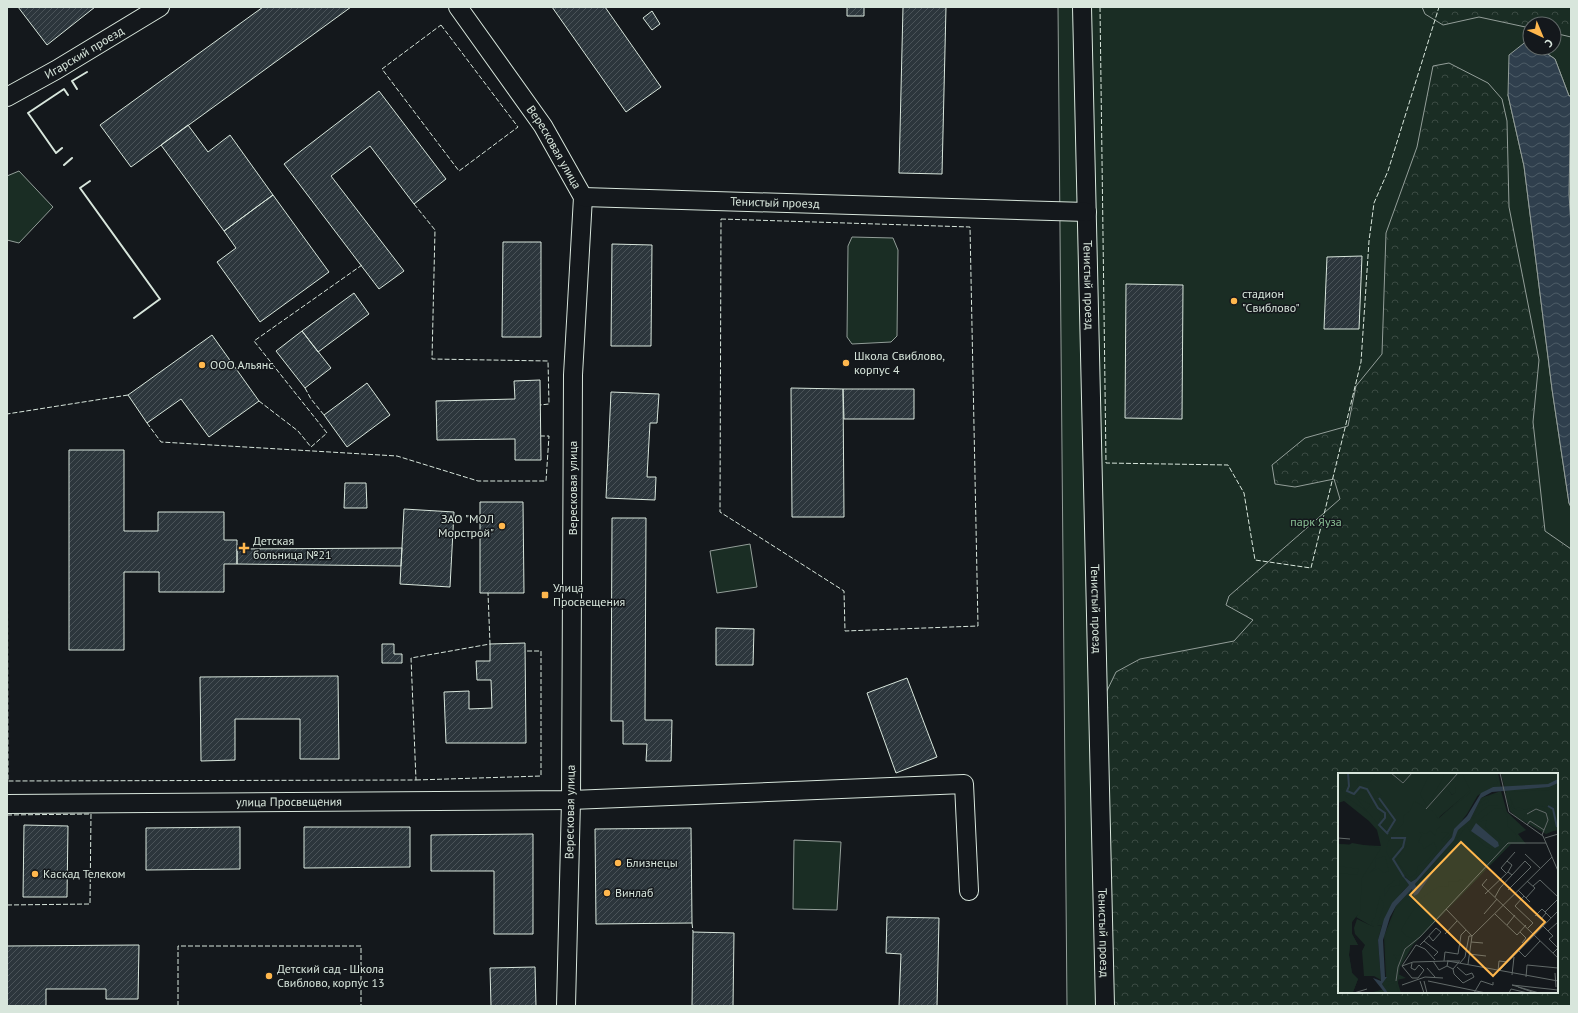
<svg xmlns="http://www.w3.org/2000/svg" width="1578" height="1013" font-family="'PT Sans',sans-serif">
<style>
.green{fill:#1a2d24;stroke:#939e99;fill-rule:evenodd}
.forest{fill:url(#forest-crowns);stroke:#939e99;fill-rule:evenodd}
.water{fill:url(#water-waves);stroke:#939e99}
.building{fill:url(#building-hatch);stroke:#d8e6dc}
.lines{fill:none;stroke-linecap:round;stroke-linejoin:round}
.street-casing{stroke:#d8e6dc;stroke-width:20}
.street{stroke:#14181c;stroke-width:18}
.fence{stroke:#d8e6dc;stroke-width:1;stroke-dasharray:5 2;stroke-linecap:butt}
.wall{stroke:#d8e6dc;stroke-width:2}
.poi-dot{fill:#ffb74d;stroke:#14181c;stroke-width:1.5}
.labels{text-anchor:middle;stroke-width:3;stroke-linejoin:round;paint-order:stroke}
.street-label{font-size:12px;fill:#d8e6dc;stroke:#14181c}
.poi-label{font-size:12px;fill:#d8e6dc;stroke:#14181c;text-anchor:start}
.park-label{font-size:12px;fill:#8ac095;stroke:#14181c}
.inset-river{fill:none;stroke:#2f3f4d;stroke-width:2}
.inset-road{fill:none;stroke:#626a69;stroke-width:1}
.view{fill:#ffb74d;fill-opacity:0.15;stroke:#ffb74d;stroke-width:2}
.inset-edge{fill:none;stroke:#d8e6dc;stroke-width:2}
</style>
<defs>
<pattern id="forest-crowns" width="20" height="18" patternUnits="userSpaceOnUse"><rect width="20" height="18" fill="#1a2d24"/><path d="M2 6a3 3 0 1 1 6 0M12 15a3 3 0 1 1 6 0" fill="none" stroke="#3b4b43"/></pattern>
<pattern id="water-waves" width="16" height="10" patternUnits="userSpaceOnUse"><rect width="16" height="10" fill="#2f3f4d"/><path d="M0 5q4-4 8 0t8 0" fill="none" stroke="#4c5b66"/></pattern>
<pattern id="building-hatch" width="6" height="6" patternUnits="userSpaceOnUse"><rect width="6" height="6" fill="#2c363c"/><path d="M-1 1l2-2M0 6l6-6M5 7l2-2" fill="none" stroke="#4a5358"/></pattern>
</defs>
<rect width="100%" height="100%" fill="#14181c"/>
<path class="green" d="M1058 7H1571V96H1569L1555 59 1539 48H1554V24H1530V42L1527 40 1508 95 1524 166 1552 389 1569 503 1571 507V1006H1067ZM1339 774H1557V992H1339Z
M1570 137H1571V227L1569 194Z
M19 171 53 207 19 243 7 240V176Z
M852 237 893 238 898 250 897 336 891 342 852 344 847 337 848 246Z
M750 544 757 587 717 593 710 551Z
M794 840 841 842 837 910 793 909Z"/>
<path class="forest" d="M1422 7H1571V37L1554 33V24H1530V28L1479 17 1443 25 1425 14Z
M1449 63 1488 83 1502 99 1507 121 1509 207 1539 360 1533 422 1545 531 1571 549V1006H1104L1103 699 1116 672 1140 659 1234 641 1253 620 1226 605 1229 596 1340 499 1334 479 1295 487 1275 484 1272 465 1305 438 1348 426 1356 386 1382 354 1386 233 1417 147 1433 66ZM1339 774H1557V992H1339Z"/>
<path class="water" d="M1528 40 1530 42V48H1539L1555 59 1569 96H1571L1569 194 1571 227V507L1569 503 1552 389 1524 166 1508 95 1509 55Z"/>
<path class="building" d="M18 7H95L47 45Z
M263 7H351L131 167 100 125Z
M552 7H605L661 87 626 112Z
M847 7H864V16H847Z
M903 7H946L942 174 899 173Z
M652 11 660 24 652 30 643 18Z
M379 91 446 179 414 204 370 146 331 176 404 271 379 289 284 164Z
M188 125 208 152 230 135 273 195 224 231 161 145Z
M273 195 329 272 260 322 217 262 236 248 224 231Z
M503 242H541V337H502Z
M612 244 652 245 651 346H611Z
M1362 256 1359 329H1324L1327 257Z
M1126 284 1183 285 1182 419 1125 418Z
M354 293 369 314 318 352 302 331Z
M302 331 331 368 305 388 276 351Z
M212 335 259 401 209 437 181 399 147 423 128 395Z
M540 380 541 460H515V439L437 440 436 401 515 399 514 381Z
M367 383 390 415 347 447 324 415Z
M791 388 843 389 844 517H792Z
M843 389H914V419H844Z
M611 392 659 394 657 423H650L647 477H656L655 500 606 498Z
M69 450H124V531H158V512H224V540H237V564H224V592H159V572H124V650H69Z
M345 483H366L367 508H344Z
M480 502H523L524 593H480Z
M404 509 454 512 450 587 400 584Z
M612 518H646L645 720H672L671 761H646L647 744H623V721H611Z
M402 548 401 566 237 564V549Z
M716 628 754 629 753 665H716Z
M525 643 526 743H446L444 692 469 691V709L492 708 491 680H477L476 661H490V644Z
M382 644H394V654H402V663H382Z
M338 676 339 759H300V719H235V760L201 761 200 677Z
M907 678 937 757 896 773 867 693Z
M24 825 68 826 67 897H23Z
M240 827V869L146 870V828Z
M304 827H410V867L304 868Z
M691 828 692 923 596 924 595 829Z
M533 834V934H494V871H431V835Z
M887 917 939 918 937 1006H899L901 954 886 953Z
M693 932 734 933 733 1006H692Z
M139 945 138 999H106V989H46V1006H7V946Z
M535 967 536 1006H491L490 968Z"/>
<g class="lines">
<g class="street-casing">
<g id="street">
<path id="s1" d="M458 7 543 126 583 197 573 375 571 800 566 1006"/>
<path id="s2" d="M1082 7 1105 1006"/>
<path id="s3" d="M7 97 56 70 160 7"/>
<path id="s4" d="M583 197 1087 212"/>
<path id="s5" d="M7 804 571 800 964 784 969 891"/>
</g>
</g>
<use href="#street" class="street"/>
<path class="fence" d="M1100 7 1106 463 1228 465 1244 493 1255 560 1311 568 1361 362 1369 241 1374 203 1388 171 1439 7
M441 25 518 127 459 171 382 69Z
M414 204 435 230 432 359 548 361 549 404 540 405
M721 219 970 227 978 626 845 631 844 591 720 512Z
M305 388 311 399 324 415
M128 395 7 414 8 781 416 780 411 658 490 644 488 593
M259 401 298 431 311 447 327 433 254 341 362 265
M147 423 161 442 397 456 478 481H546L549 436H541
M416 780 541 776V651H525
M7 815 91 814 90 904 7 905
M692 923 693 932
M178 1006V946H361V1006"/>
<path class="wall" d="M77 89 72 81 87 72
M62 148 56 153 28 113 64 89 68 95
M64 165 72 158
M90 181 80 188 160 299 134 318"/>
</g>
<g class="poi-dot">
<circle cx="1234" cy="301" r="4"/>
<circle cx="846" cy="363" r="4"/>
<circle cx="202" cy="365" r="4"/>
<circle cx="502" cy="526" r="4"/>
<path d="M242 542h4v4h4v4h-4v4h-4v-4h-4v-4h4z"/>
<rect x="541" y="591" width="8" height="8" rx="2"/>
<circle cx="618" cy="863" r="4"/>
<circle cx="35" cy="874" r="4"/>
<circle cx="607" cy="893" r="4"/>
<circle cx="269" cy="976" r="4"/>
</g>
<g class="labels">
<g class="street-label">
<text dy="4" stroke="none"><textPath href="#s3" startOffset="89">Игарский проезд</textPath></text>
<text dy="4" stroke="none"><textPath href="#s1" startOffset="170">Вересковая улица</textPath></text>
<text dy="4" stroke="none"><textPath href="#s4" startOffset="192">Тенистый проезд</textPath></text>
<text dy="4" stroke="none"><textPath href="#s2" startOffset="278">Тенистый проезд</textPath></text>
<text transform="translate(573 488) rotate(-90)" y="4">Вересковая улица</text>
<text dy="4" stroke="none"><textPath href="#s2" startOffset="602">Тенистый проезд</textPath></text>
<text dy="4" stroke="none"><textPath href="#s5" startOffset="282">улица Просвещения</textPath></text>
<text transform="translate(570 812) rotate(-89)" y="4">Вересковая улица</text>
<text dy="4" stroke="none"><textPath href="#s2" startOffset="926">Тенистый проезд</textPath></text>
</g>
<g class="poi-label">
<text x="1242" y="298">стадион<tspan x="1242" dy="14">"Свиблово"</tspan></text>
<text x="854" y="360">Школа Свиблово,<tspan x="854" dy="14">корпус 4</tspan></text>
<text x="210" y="369">ООО Альянс</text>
<text x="494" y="523" text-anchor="end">ЗАО "МОЛ<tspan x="494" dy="14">Морстрой"</tspan></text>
<text x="253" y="545">Детская<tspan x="253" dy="14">больница №21</tspan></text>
<text x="553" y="592">Улица<tspan x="553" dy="14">Просвещения</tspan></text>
<text x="626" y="867">Близнецы</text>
<text x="43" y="878">Каскад Телеком</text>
<text x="615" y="897">Винлаб</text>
<text x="277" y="973">Детский сад - Школа<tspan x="277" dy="14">Свиблово, корпус 13</tspan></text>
</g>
<g class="park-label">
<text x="1316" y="526">парк Яуза</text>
</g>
</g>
<g transform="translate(1338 773)">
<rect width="220" height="220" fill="#14181c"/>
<path d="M0 0H160L163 14H155L139 23 114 64 78 106 73 109 65 102 71 112 64 119 44 152 35 154 18 144 20 142 17 144 14 149V161L20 172H12L11 182 14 200 20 206 15 219 8 220H0V71L43 73 39 57 31 48 6 28 0 30ZM123 10 132 17 101 45 108 14 114 22 119 19ZM163 0H220V56L208 61 178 44 172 38ZM163 18 169 39 188 57 180 61 188 71H173L75 172 62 194 60 210 63 220H31L47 216 44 211 48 205 46 163 58 133 74 116 80 121 98 95 79 116 77 111 107 77 119 57 132 47 143 25Z" fill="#1a2d24" fill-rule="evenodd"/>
<path d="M0 0H8L9 10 5 19 0 11ZM10 0H38L33 8 24 9 20 6 19 15 15 20 10 19 13 11ZM98 0H106L105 5 89 33 82 21 90 4ZM124 0H157L160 12 155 11 156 14 141 20 129 41 106 69 103 67 111 60 103 59V53L99 56 97 63 92 57 89 61 81 59 84 62 80 69 84 71 86 76 96 69 99 76 88 89 80 93 78 101 72 105 58 87 69 72V64H55L54 62 66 50 65 43 72 38 76 28 96 39 100 46 133 19ZM22 17 29 19 43 42 40 51 31 40 7 23 16 22 28 37 33 32 20 25 18 22ZM37 17 44 23V26L40 25 56 48 49 59 43 51 48 39 41 33 35 22ZM171 17 174 34 180 38 203 33 210 35 211 32 208 28 213 27 220 34V57L216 58 212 43 205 35H195L187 40 185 47 180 44 170 31 167 20ZM160 21V32L150 33 134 46 142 33 151 29 149 25 141 31 146 24ZM164 35 170 45 169 52 178 62 179 68 168 70 132 110 122 106 120 109 110 108 111 113 100 114 82 126 81 120 129 52 132 59 148 74 156 77 162 76 165 69 147 54 149 47 139 49 156 36ZM64 65 65 71 52 86 48 78 50 69 52 66ZM14 70 43 75 24 105 22 139 14 149V161L20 172H12L11 182 14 200 20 206 15 219 0 220V100L19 102 21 96 0 93V71L11 72ZM47 83 51 98 45 100 41 95 31 100 37 95 38 86ZM57 107H61L62 112 52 114 46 124 47 115ZM73 120 80 129 63 157 68 163 76 166 68 172 64 167 63 180 61 183 55 181 59 187 56 199 68 205 49 209 47 165 57 137ZM42 123 46 132 39 153 44 152 40 167 43 207 36 203H26L24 178 27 172 17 161 16 155 19 146 36 154 33 150 37 144ZM58 209V212L61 220 53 218 48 213Z" fill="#1a2d24"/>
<path d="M220 14V33L212 28 209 34 200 32 187 37 181 34 177 36 172 24V19L211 17Z" fill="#1a2d24"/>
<path d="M124 8 133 17 100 45 91 34 108 13 114 22 118 19 117 14Z" fill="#1a2d24"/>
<path d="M220 6V10L211 14 154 19 143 25 132 47 120 57 116 67 77 111 79 115 98 95 80 121 76 123 74 116 58 133 52 144 45 167 47 204H49L44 211 50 220H47L35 205 43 208 40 167 46 146 54 130 71 112 63 101 73 109 78 106 114 64 116 56 129 43 143 20 155 14 210 11ZM138 50 160 69 161 73 157 75 133 58Z" fill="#2f3f4d"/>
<path class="inset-river" d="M10 0 11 13 9 18 16 21 22 14 29 16 40 35 47 40V45L41 52 50 61M41 25 57 47 49 60M210 33 215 36 219 54M53 65H67L65 74 55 86 66 104"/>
<path class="inset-road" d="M53 0 65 10 74 0M162 0 171 39 205 63 220 98M88 36 120 0M189 41 198 36 208 40 210 47 206 57M189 52 192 48 206 57 204 62M0 65 12 66M207 65 220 61M187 81 202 95M169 88 177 79M168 100 163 95 169 88 174 92 170 99M149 106 144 112 220 185M195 113 202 107 220 124M170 117 193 94 187 88 174 102M180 117 192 129M147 121 170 99 174 102 162 115 157 124M186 123 177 133 195 150 190 155M188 125 197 115 189 108M108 136 134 163H131L127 184 122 190M207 139 220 126M146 141 159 126M157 141 179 162 188 152M198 142 203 146 208 140M197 143 204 136 213 145M169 152 177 142M205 153 215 163 211 166 220 175 215 180M210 158 220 149M182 159 188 165 184 170M107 161 119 148M86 168 98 155 103 159 95 168 91 163M133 169 145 170M82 172 86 168 100 179 96 183M181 178 187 184 202 168M131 181 148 183M95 188 101 197 109 193M106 188 107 179 120 181 123 162 128 157M109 188H122M110 188 109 193 115 196 121 189M74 190 73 195 77 197 81 192 86 197 80 205H74L64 193 78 172 87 176 97 187M130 191 134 163 214 84M64 193 75 189 110 188 220 208M89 195 97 204M115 196 116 201 125 210 136 204 134 200 128 202 119 194M160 198 161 188 170 189M161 198 220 138M217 200 218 214M174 202 176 184M188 204 189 192 220 195M58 208 60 194 67 176 82 164 170 70H208M82 208 86 220M86 208 89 220M90 208 148 220M64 212 87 204 105 205M174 212 220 217M174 212 201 220M180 214 197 220M16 220 29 216M136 220 143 208 155 212V209M171 220 173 216 190 220"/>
<path class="view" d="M123 69 207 149 155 203 72 122Z"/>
<rect width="220" height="220" class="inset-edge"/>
</g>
<rect width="1578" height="1013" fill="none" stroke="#d8e6dc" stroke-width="16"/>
<g transform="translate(1542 36) rotate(136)"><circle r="19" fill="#14181c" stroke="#626a69"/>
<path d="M0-3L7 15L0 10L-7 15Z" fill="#ffb74d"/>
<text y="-6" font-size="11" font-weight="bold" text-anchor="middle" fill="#d8e6dc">С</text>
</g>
</svg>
